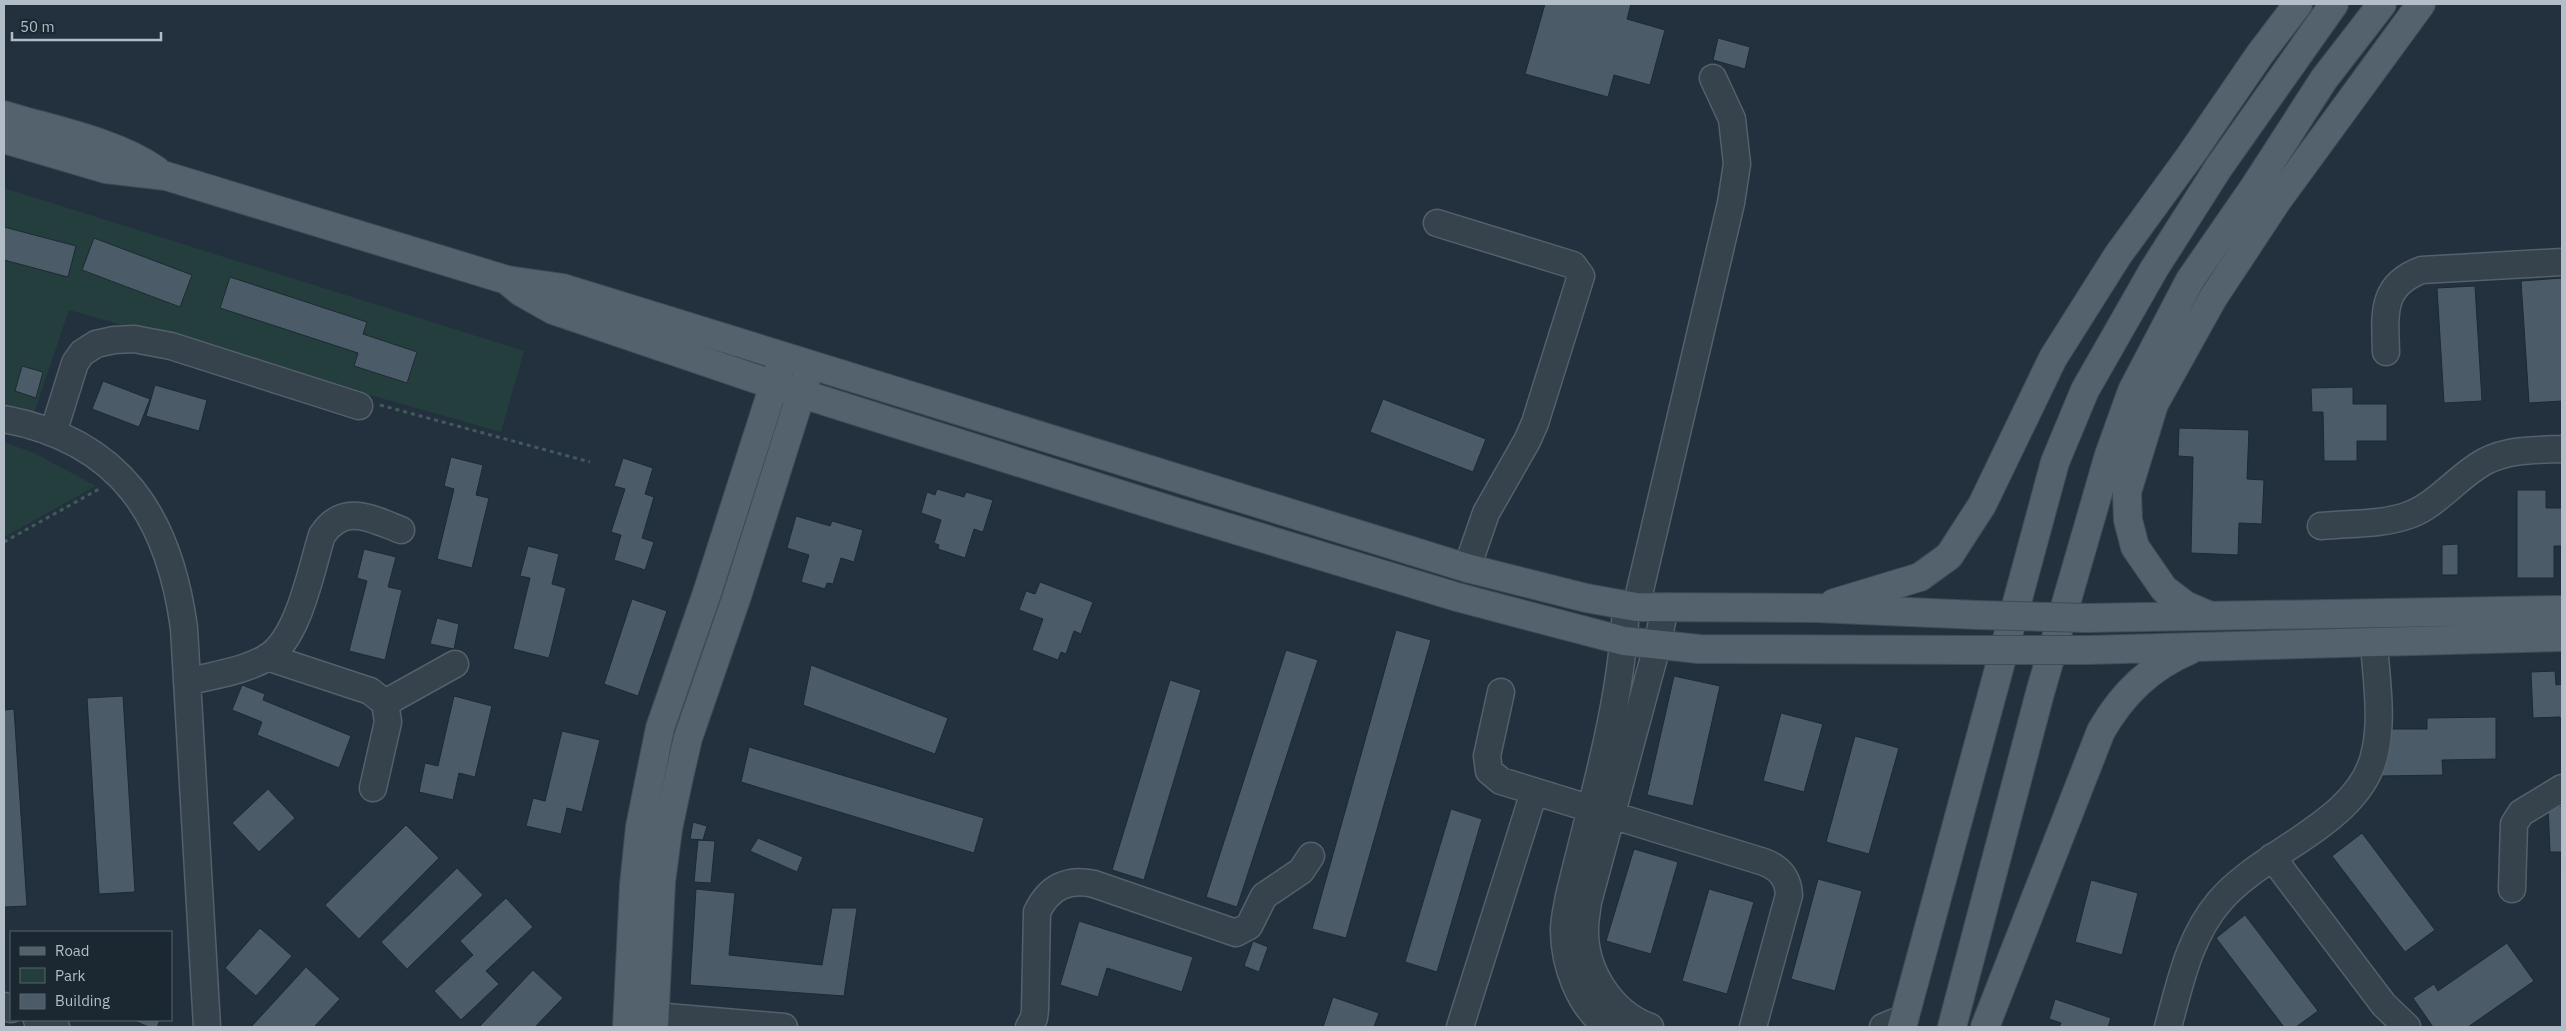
<svg xmlns="http://www.w3.org/2000/svg" width="2566" height="1031" font-family="'IBM Plex Sans',sans-serif">
<style>
.green{fill:#243e3d}
.building{fill:#4b5b68;stroke:#1d2a34}
.lines{fill:none;stroke-linecap:round;stroke-linejoin:round}
.minor-casing{stroke:#54606b;stroke-width:29}
.major-casing{stroke:#3f4c56;stroke-width:30}
.path{stroke:#425a5a;stroke-width:3;stroke-dasharray:4 4;stroke-linecap:butt}
.minor{stroke:#36434d;stroke-width:26}
.major{stroke:#54626d;stroke-width:28}
.major-bridge-casing{stroke:#3f4c56;stroke-width:30;stroke-linecap:butt}
.major-bridge{stroke:#54626d;stroke-width:28}
</style>
<rect width="100%" height="100%" fill="#22313d"/>
<path class="green" d="M4 188 524 351 501 432 69 310 33 416 4 409Z
M4 442 36 454 96 486 4 537Z"/>
<path class="building" d="M1545 4H1631L1627 19 1665 30 1650 85 1614 75 1608 97 1525 74Z
M1718 38 1750 47 1745 69 1713 60Z
M4 227 76 246 68 277 4 260Z
M94 238 192 275 180 307 82 270Z
M230 277 367 322 363 334 417 352 407 383 354 366 358 353 220 308Z
M2562 278V401L2529 403 2521 281Z
M2475 286 2482 401 2444 403 2437 288Z
M22 366 43 372 36 398 15 391Z
M103 381 150 399 139 427 92 409Z
M155 385 207 400 199 431 146 416Z
M2353 387V404H2387V441H2357V461H2324L2323 412H2312L2311 388Z
M1383 399 1486 439 1473 472 1370 432Z
M2179 428 2249 430 2247 479 2264 480 2262 524 2239 523 2238 555 2191 553 2193 457 2178 456Z
M451 457 483 465 476 495 489 498 472 568 437 559 454 489 444 486Z
M623 458 653 468 645 494 654 497 642 538 654 542 645 570 614 560 621 535 611 532 625 489 614 486Z
M937 489 964 497 966 492 993 500 983 532 974 529 965 558 938 549 939 545 934 543 941 520 921 513 927 492 935 495Z
M2517 490H2546V508H2562V546H2554V578H2517Z
M796 516 830 526 832 521 863 530 854 562 841 558 833 584 827 583 825 589 801 582 809 555 787 548Z
M2458 544V575H2442V545Z
M528 546 559 554 552 584 566 588 549 658 513 649 530 578 520 576Z
M364 549 396 557 388 587 402 590 385 660 349 651 367 581 357 578Z
M1040 582 1093 602 1081 634 1074 631 1066 654 1061 652 1058 660 1032 650 1043 619 1019 610 1026 591 1035 594Z
M632 599 667 611 638 696 604 684Z
M437 618 459 624 454 649 430 644Z
M1396 630 1431 640 1346 938 1312 929Z
M1286 650 1318 660 1237 907 1206 897Z
M811 665 948 718 935 754 803 705Z
M2555 671 2556 685 2562 684V725L2560 717 2533 718 2531 672Z
M1674 676 1720 686 1693 806 1647 795Z
M1170 680 1201 690 1144 880 1112 870Z
M242 685 265 694 263 700 351 736 339 768 257 735 262 722 232 710Z
M123 696 135 892 99 894 87 698Z
M454 696 492 706 475 777 459 773 453 800 419 792 425 763 438 766Z
M14 709 27 906 4 907V710Z
M1781 713 1823 724 1804 792 1763 781Z
M2496 717V759L2442 760 2443 775 2381 776 2380 729H2427V718Z
M562 731 600 740 582 812 567 808 561 834 526 826 533 798 545 801Z
M1855 736 1899 748 1869 854 1826 842Z
M749 747 984 818 974 853 741 782Z
M268 789 295 818 259 852 232 823Z
M2548 806H2562V894L2561 852H2550Z
M1451 809 1482 819 1437 972 1405 962Z
M693 822 707 826 703 840 690 839Z
M406 825 439 858 359 939 325 905Z
M2362 833 2435 930 2405 952 2332 856Z
M758 838 803 857 797 872 750 851Z
M698 840 715 841 711 883 694 882Z
M1634 849 1678 862 1651 954 1606 941Z
M457 868 483 895 407 969 381 942Z
M1818 879 1862 891 1835 991 1791 979Z
M2091 880 2138 893 2122 955 2075 942Z
M696 889 735 893 729 955 822 965 832 908H857L844 996 690 985Z
M1709 889 1754 902 1727 994 1682 981Z
M506 898 533 927 486 971 499 984 461 1020 434 991 473 955 460 941Z
M2245 915 2318 1011 2296 1027H2284L2216 938Z
M1079 921 1193 957 1182 992 1107 968 1098 997 1060 985Z
M260 928 292 956 256 996 225 968Z
M1253 941 1268 947 1259 972 1244 966Z
M2507 943 2534 981 2468 1027H2433L2413 998 2434 984 2438 991Z
M306 967 340 999 314 1027H251Z
M533 970 563 998 535 1027H479Z
M1333 997 1379 1013 1374 1027H1323Z
M2055 999 2111 1018 2108 1027H2059L2061 1023 2049 1019Z
M132 1020H160L157 1027H149Z"/>
<g class="lines">
<g class="minor-casing">
<path id="minor" d="M1437 223 1573 265 1581 276 1535 423 1527 441 1486 513 1467 568
M2386 352C2385 315 2380 285 2422 270L2562 262
M4 419C121 441 169 517 184 628L207 1027
M53 433 75 363 82 353 96 344 114 340 134 339 171 346 359 406
M2321 526C2349 523 2382 525 2409 515 2437 505 2457 477 2484 462 2508 449 2536 450 2562 449
M1636 607 1731 203 1737 164 1732 119 1713 78
M267 657 370 691 385 703 388 722 373 788
M187 682C213 675 245 671 268 657 299 637 311 570 322 535 344 502 372 519 401 530
M1501 692 1487 756 1489 771 1501 781 1764 862C1780 868 1788 878 1789 895L1753 1027
M385 703 455 664
M2272 857 2384 1005 2407 1027
M2512 889 2514 824 2521 813 2562 788
M4 1006 11 1009
M655 1016 784 1027
M37 1020 56 1027
M1029 1027 1034 1018 1035 1010 1037 912C1049 887 1068 878 1094 884L1236 933 1249 926 1264 896 1301 871 1311 856
M1460 1027 1534 792
M1608 1027C1579 1007 1564 964 1564 930 1564 919 1567 907 1569 896 1592 800 1622 704 1626 605
M1650 1027C1611 1013 1584 970 1585 929 1585 920 1587 911 1588 902L1657 646 1665 607
M1883 1027 1905 1018
M2168 1027C2180 984 2189 937 2219 902 2262 850 2361 823 2375 752 2383 717 2376 678 2374 642"/>
</g>
<g class="major-casing">
<path id="major" d="M4 115C52 130 114 141 156 170
M4 139 106 169 166 176 507 280 563 288 1467 568 1586 598 1636 607 1816 608 1978 615
M508 281 521 292 553 310 774 385 1170 510 1457 597 1624 641 1699 649 1982 650
M1834 603 1920 577 1949 556 1982 505 2053 358 2118 255 2190 156 2260 54 2298 4
M2208 615 2185 605 2164 589 2135 547 2128 520 2127 492 2154 404 2213 298 2277 201 2421 4
M2086 618 2562 610
M2087 650 2562 637
M627 1027 634 885 640 827 660 728 707 593 780 366
M654 1027 661 882 668 829 679 777 688 738 737 596 807 375
M1902 1027 2055 462 2085 390 2154 269 2219 167 2334 4
M1952 1027 2040 693 2109 455 2132 391 2190 280 2255 186 2324 79 2382 4
M1985 1027 2101 731C2123 693 2150 667 2190 650"/>
</g>
<path class="path" d="M380 405 590 462
M4 542 99 489"/>
<use href="#minor" class="minor"/>
<use href="#major" class="major"/>
<g class="major-bridge-casing">
<path id="major-bridge" d="M1978 615 2086 618
M1982 650H2087"/>
</g>
<use href="#major-bridge" class="major-bridge"/>
</g>
<rect width="2566" height="1031" fill="none" stroke="#b2bdc8" stroke-width="10"/>
<rect x="10" y="931" width="162" height="90" fill="#1b2832" stroke="#57646e"/>
<rect x="20" y="947" width="25" height="8" fill="#54626d" stroke="#57646e"/>
<text x="55" y="956" font-size="15" fill="#b2bdc8">Road</text>
<rect x="20" y="968" width="25" height="15" fill="#243e3d" stroke="#57646e"/>
<text x="55" y="981" font-size="15" fill="#b2bdc8">Park</text>
<rect x="20" y="994" width="25" height="15" fill="#4b5b68" stroke="#57646e"/>
<text x="55" y="1006" font-size="15" fill="#b2bdc8">Building</text>
<path d="M12 32v8h149v-8" fill="none" stroke="#b2bdc8" stroke-width="2.5"/>
<text x="20" y="32" font-size="15" fill="#b2bdc8" stroke="#1b2832" stroke-width="4" paint-order="stroke">50 m</text>
</svg>
